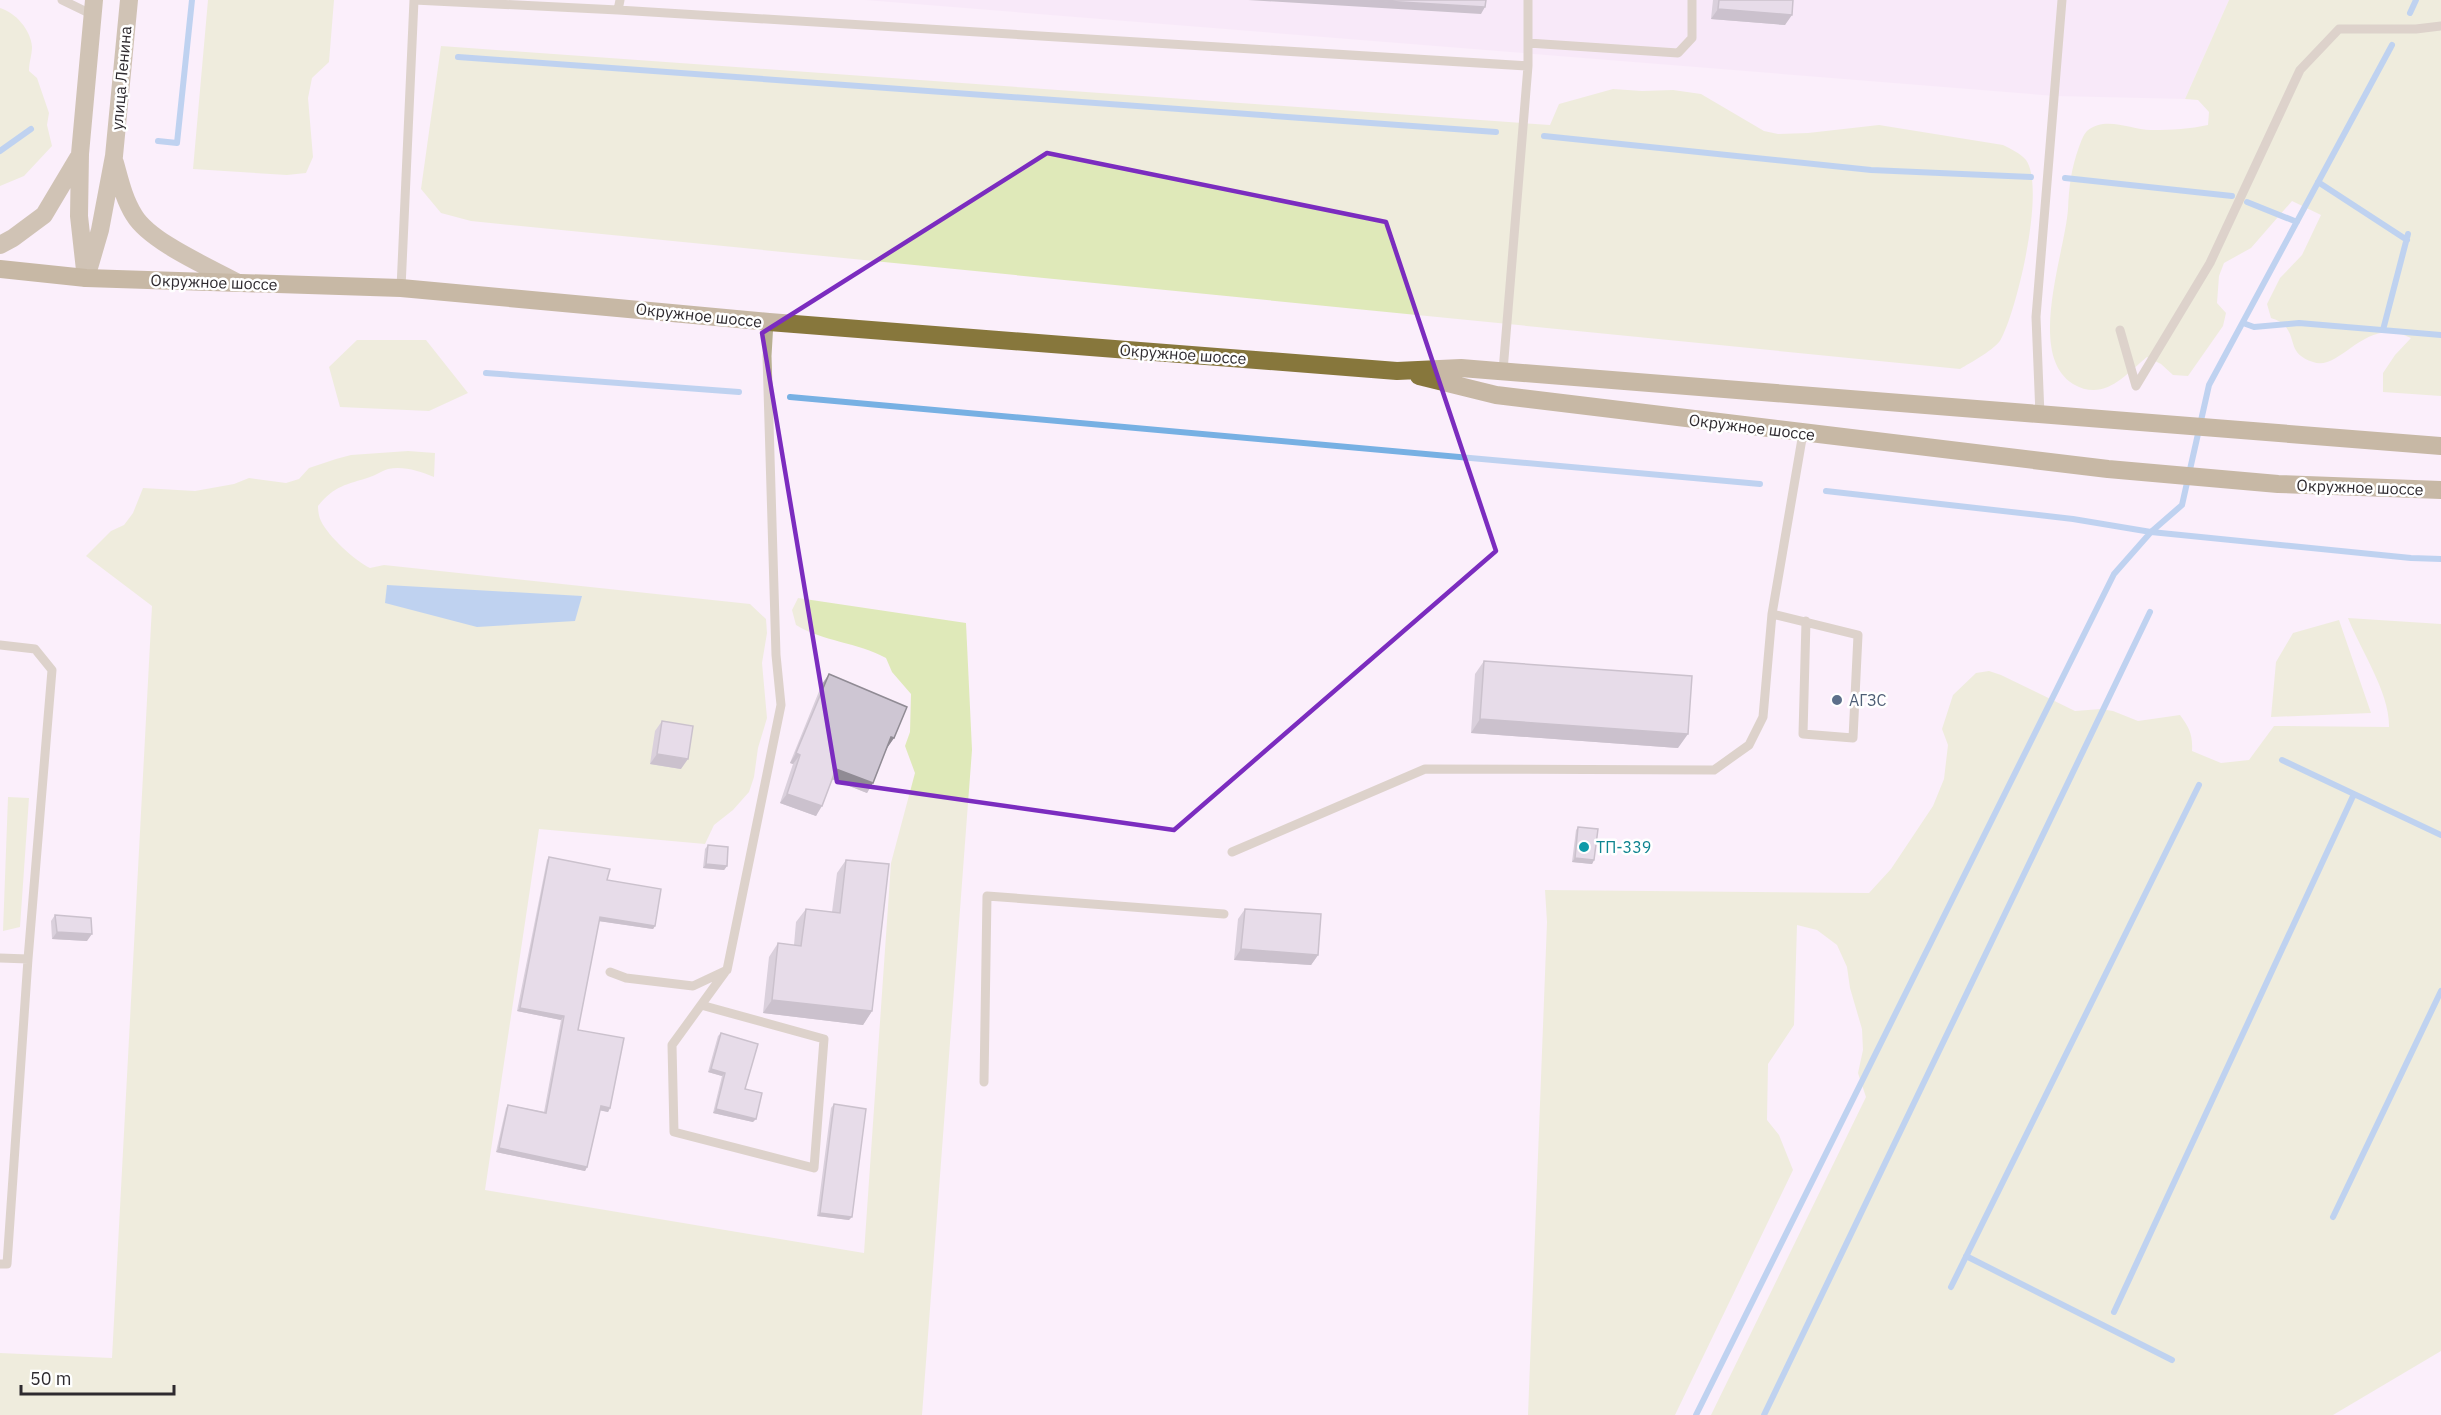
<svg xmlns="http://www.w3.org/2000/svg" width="2441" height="1415" font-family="'IBM Plex Sans',sans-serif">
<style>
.built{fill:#f4e3f6}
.green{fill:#dfe9b9}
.water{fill:#77b0e3}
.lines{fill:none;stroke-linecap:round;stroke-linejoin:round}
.stream{stroke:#77b0e3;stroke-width:6}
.service{stroke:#b8b091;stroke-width:9}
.secondary{stroke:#9c8f61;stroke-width:18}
.primary{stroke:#87773c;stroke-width:18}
.wall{fill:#b1aab5}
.shaded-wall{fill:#908b94}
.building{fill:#cec6d3;stroke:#908b94;stroke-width:1.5}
.marked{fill:none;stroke:#7b2cbf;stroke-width:4.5;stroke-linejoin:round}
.service-dot{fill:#5c6f8a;stroke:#fff;stroke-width:2}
.culture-dot{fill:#0f9aa8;stroke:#fff;stroke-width:2}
.labels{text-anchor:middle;stroke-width:5;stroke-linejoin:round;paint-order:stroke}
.street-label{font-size:16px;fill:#2e2a2f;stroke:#fff}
.service-label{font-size:16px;fill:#4e5e75;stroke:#fff;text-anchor:start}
.culture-label{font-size:16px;fill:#0d838f;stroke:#fff;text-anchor:start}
</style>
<rect width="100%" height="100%" fill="#fbeffb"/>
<path class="built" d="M865 0H2229L2185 99 2055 96Z"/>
<path class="green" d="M208 0H334L329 62 312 78 308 98 313 157 306 173 287 175 193 169Z
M2229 0H2441V396L2383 392V373L2395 355 2411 338C2365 314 2341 372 2313 362 2286 353 2298 338 2283 324 2280 321 2274 319 2271 318L2267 304 2280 278 2302 255 2321 215 2292 201 2251 248 2224 263 2219 276 2217 303 2226 313 2223 326 2188 376 2173 375 2161 364 2147 357C2124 376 2104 402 2073 384 2026 355 2065 253 2068 209 2069 187 2071 169 2079 147 2081 142 2083 135 2087 131 2107 115 2132 131 2153 130 2172 130 2190 129 2208 125L2209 112 2198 100 2185 99Z
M0 8C15 12 31 30 32 47 32 55 29 62 29 71L37 78 49 113 47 125 52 146 24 176 0 186Z
M441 46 1550 125 1559 104 1613 89 1642 91 1673 90 1701 94 1764 131 1778 134 1808 133 1879 125 2003 145C2011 149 2020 153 2026 160 2046 188 2017 310 2001 339 1996 349 1970 363 1960 369L471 221 441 213 421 189Z
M357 340H426L468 393 429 411 340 407 329 367Z
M408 451 435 453 434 477C419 471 404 466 388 469 382 471 376 475 370 477 346 485 335 485 318 506 318 511 319 517 321 521 328 536 355 561 370 568L384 565 750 604 766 619 767 633 762 663 767 718 758 748 754 777 749 792 733 810 714 825 705 844 539 829 485 1190 864 1253 891 863 915 773 905 746 910 732 911 694 892 672 886 658C857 642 824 642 796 625L792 610 798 598 966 623 972 750 922 1415H0V1353L112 1358 152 606 86 556 111 531 124 525 133 513 143 488 195 491 234 484 249 478 286 483 299 479 309 468 336 459 351 455Z
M2348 618 2441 624V1351L2333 1415H1711L1866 1097 1858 1073 1863 1050 1862 1029 1850 988 1847 967 1837 945 1817 930 1797 925 1794 1025 1768 1064 1767 1120 1779 1135 1793 1170 1675 1415H1528L1547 922 1545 890 1869 893 1891 869 1933 806 1944 779 1948 745 1942 729 1953 695 1976 673 1989 671 2001 675 2075 711 2101 709 2113 711 2138 721 2180 715C2189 727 2193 735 2192 751L2221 763 2249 760 2274 726 2389 727C2390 693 2361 651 2348 618Z
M2339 620 2371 713 2271 717 2276 662 2293 633Z
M8 797 29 798 20 927 3 931Z"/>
<path class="water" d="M387 585 582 596 575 621 477 627 385 603Z"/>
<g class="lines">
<path class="stream" d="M2410 13 2416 0
M458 57 1496 132
M1544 136 1871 170 2031 177
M158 141 177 143 192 0
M0 151 31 129
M2065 178 2232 196
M2318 182 2407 240
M2247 202 2297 222
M2243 323 2254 327 2299 323 2441 335
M2383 330 2408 234
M486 373 739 392
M790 397 1760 484
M1826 491 2073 519 2151 532 2411 558 2441 559
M2282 760 2441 835
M2333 1217 2441 991
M1966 1256 2172 1360
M1951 1287 2199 785
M2114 1312 2354 794
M1696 1415 2114 574 2151 532 2182 505 2209 385 2392 45
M1764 1415 2150 612"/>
<path class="service" d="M62 0 93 15
M414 0 618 10 620 0
M618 10 1528 66
M1528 43 1678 53 1692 38V0
M401 288 414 0
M2120 330 2136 386 2210 263 2300 70 2339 29H2416L2441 26
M1503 371 1528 66V0
M2040 415 2036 317 2062 0
M1772 614 1858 635 1853 738 1803 734 1806 621
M0 645 35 649 52 670 28 959 7 1264H0
M1232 852 1425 769 1714 770 1749 745 1763 717 1772 614 1803 433
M0 958 28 959
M610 972 626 978 693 986 727 970 781 705 776 655 767 356 769 322
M701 1005 824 1039 814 1168 674 1132 672 1045 725 972
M984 1082 987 896 1224 914"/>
<path class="secondary" d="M115 163C120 181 124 199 134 215 150 242 209 267 238 283
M0 245 13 238 44 215 78 158
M85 270 79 216 80 154 94 0
M86 278 100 230 114 156 129 0"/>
<path class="primary" d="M0 269 86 278 401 288 769 322 1397 371 1461 368 2441 446
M1419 376 1496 395 2108 469 2278 484 2441 490"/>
</g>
<path class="wall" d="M1713 0H1793L1785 25 1711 19Z
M1484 661 1678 748 1471 733 1475 674Z
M829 674 894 738 887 748 867 793 832 779 816 816 780 803 793 764 790 763 822 684Z
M662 721 681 769 650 764 655 731Z
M1578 827 1594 860 1592 864 1572 862 1576 830Z
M708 845 727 866 724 870 703 868 705 849Z
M549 857 607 880 655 926 653 929 599 921 578 1030 610 1108 608 1112 600 1110 587 1167 585 1171 496 1152 506 1108 508 1105 544 1112 561 1020 517 1011 547 860Z
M846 860 872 1011 863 1025 763 1013 769 957 778 943 794 945 796 922 806 909 832 912 837 873Z
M1245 909 1318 955 1311 965 1234 960 1238 919Z
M55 915 87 941 52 939 51 921Z
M721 1033 745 1089 753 1122 713 1113 722 1076 708 1072 718 1036Z
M834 1104 849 1220 817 1216 831 1108Z"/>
<path class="shaded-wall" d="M1248 0H1367L1485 7 1481 14Z
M1718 9 1792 15 1785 25 1711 19Z
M1480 719 1688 734 1678 748 1471 733Z
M891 737 894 738 887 748Z
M796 753 800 755 793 764 790 763Z
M657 754 688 759 681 769 650 764Z
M836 769 873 783 867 793 829 778Z
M787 794 822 806 816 816 780 803Z
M1575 858 1594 860 1592 864 1572 862Z
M706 864 727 866 724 870 703 868Z
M600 917 655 926 653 929 598 921Z
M57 932 92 934 87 941 52 939Z
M1241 949 1318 955 1311 965 1234 960Z
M772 1000 872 1011 863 1025 763 1013Z
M520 1008 564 1016 561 1020 517 1011Z
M711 1069 725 1073 722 1076 708 1072Z
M601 1106 610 1108 608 1112 598 1110Z
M716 1109 756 1119 753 1122 713 1113Z
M499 1148 587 1167 585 1171 496 1152Z
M820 1213 852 1217 849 1220 817 1216Z"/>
<path class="building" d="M1367 0H1486L1485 7Z
M1719 0H1793L1792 15 1718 9Z
M1484 661 1692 676 1688 734 1480 719Z
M829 674 907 707 894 738 891 737 873 783 836 769 822 806 787 794 800 755 796 753Z
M662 721 693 726 688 759 657 754Z
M1578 827 1598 829 1594 860 1575 858Z
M708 845 728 847 727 866 706 864Z
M549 857 610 869 607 880 661 889 655 926 600 917 578 1030 624 1038 610 1108 601 1106 587 1167 499 1148 508 1105 546 1113 564 1016 520 1008Z
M846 860 889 864 872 1011 772 1000 778 943 801 946 806 909 840 913Z
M1245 909 1321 914 1318 955 1241 949Z
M55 915 91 918 92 934 57 932Z
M721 1033 758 1044 745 1089 762 1093 756 1119 716 1109 725 1073 711 1069Z
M834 1104 866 1109 852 1217 820 1213Z"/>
<path d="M0 0H2441V1415H0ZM1047 153 1386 222 1496 551 1174 830 837 782 762 333Z" fill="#fbeffb" fill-opacity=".55" fill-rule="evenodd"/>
<path class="marked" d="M1047 153 1386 222 1496 551 1174 830 837 782 762 333Z"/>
<circle class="service-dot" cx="1837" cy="700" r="6"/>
<circle class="culture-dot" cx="1584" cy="847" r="6"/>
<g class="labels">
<g class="street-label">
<text transform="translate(121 78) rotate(-85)" y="6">улица Ленина</text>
<text transform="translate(214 282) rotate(2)" y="6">Окружное шоссе</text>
<text transform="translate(699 315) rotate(6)" y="6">Окружное шоссе</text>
<text transform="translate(1183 354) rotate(4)" y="6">Окружное шоссе</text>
<text transform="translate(1752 427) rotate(7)" y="6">Окружное шоссе</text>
<text transform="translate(2360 487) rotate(2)" y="6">Окружное шоссе</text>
</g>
<g class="service-label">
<text x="1849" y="706">АГЗС</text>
</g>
<g class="culture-label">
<text x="1596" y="853">ТП-339</text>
</g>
</g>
<path d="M21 1385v9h153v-9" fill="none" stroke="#2e2a2f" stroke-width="3"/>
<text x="30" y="1385" font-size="18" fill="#2e2a2f" stroke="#ffffff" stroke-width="4.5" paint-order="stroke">50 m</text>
</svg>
